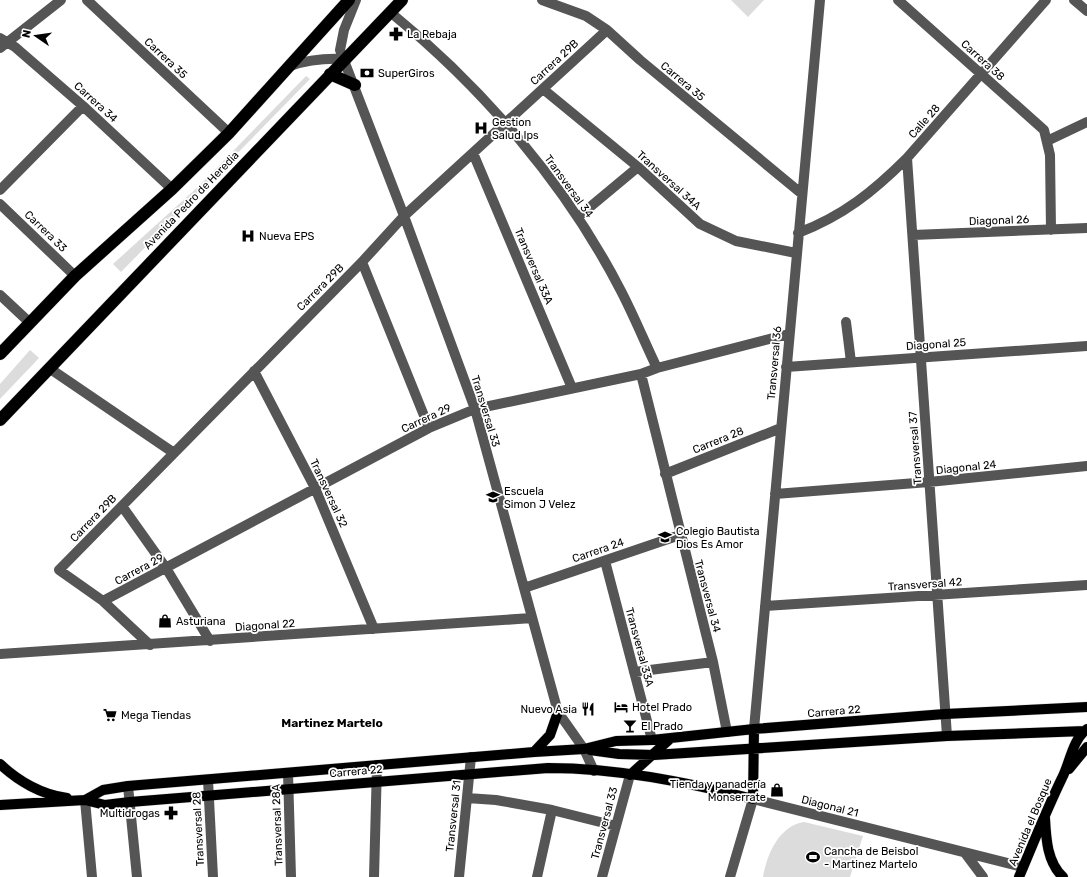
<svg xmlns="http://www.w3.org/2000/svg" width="1087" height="877" font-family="Rubik,sans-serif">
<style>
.green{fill:#dcdcdc}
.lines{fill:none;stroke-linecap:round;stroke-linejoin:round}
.major-casing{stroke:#dbdbdb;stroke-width:11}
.highway-casing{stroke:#dbdbdb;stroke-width:13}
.minor{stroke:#555;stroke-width:10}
.major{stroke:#000;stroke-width:10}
.highway{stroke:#000;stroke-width:12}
.labels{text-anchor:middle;stroke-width:3.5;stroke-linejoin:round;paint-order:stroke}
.poi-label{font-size:11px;fill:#000;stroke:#fff;text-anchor:start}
.street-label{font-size:11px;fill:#000;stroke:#fff}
.neighbourhood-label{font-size:12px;font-weight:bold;fill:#000;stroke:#fff}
</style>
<rect width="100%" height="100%" fill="#fff"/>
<path class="green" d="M731 0H764L748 17Z
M306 76 310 79 121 272 113 264 200 185Z
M30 350 39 358 0 399V384Z
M804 822 863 836 850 877H763C767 854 779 826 804 822Z"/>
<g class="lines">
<g class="major-casing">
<path id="major" d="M590 750 619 754 654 755 947 736 1085 731
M534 752 550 735 558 712
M0 764C18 781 42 795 67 798
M1069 769 1087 747
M630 775 671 738
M85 800 103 790 128 786 534 752 584 749 616 741 652 740 754 729 945 714 1087 707
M0 805 85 800 105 805 130 802 548 768C617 768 686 782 753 799L754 729
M1045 818C1046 838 1047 862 1063 877
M1019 877C1033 844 1046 811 1062 778 1070 763 1072 740 1087 729"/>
</g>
<g class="highway-casing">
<path id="highway" d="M330 74 355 85
M0 354 75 276 172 189 229 133 349 0
M0 420 402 0"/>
</g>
<path class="minor" d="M87 0 229 133
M356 0 344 30 340 50 404 216 475 409 558 712 584 749 594 771
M542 0 586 16 607 30 640 60 802 194
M898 0 1044 130 1050 155 1051 230
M1074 0 1087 11
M390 12C483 88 566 184 621 291 634 316 645 343 657 368
M0 38 15 47 83 106 172 189
M0 48 61 0
M290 66C309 59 326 58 346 59
M543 89 638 167 700 224 736 241 796 253
M1047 141 1087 122
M473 153 572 388
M907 158 947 736
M0 190 83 106
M0 204 75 276
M578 217 638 167
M798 233C843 216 874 191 907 158L1046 0
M913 235 1087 228
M362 262 429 428
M0 295 29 322
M846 322 851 362
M786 367 1087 346
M49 368 174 453
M254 371 315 488 374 629
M641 374 713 662 727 732
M665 474 781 428
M775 494 929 482 1087 466
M122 506 166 568 210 641
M605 561 652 740
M524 588 680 535
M103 601 429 428 475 409 641 374 657 368 789 334
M765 606 1087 585
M150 645 103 601 59 570 362 262 404 216 607 30
M0 654 532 618
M634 672 713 662
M754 729 820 0
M288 773 291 877
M208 780 213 877
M128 786 137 877
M467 798 496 800 552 810 537 877
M85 800 92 877
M552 810 616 826
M965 853 983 877
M374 877 377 765
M459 877 471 757
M602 877 630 775
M730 877 753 799 1023 867"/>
<use href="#major" class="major"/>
<use href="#highway" class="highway"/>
</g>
<defs>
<g id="pharmacy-bare" transform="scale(1.08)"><path d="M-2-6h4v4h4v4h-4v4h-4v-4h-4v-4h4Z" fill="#000" stroke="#fff" stroke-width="2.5" paint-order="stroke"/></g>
<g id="bank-bare" transform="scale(1.08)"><path d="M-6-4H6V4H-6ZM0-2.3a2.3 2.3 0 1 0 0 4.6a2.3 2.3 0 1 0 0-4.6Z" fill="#000" stroke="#fff" stroke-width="2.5" paint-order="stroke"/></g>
<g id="hospital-bare" transform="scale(1.08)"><path d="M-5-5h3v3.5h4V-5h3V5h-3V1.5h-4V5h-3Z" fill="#000" stroke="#fff" stroke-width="2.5" paint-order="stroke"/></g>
<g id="school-bare" transform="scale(1.08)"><path d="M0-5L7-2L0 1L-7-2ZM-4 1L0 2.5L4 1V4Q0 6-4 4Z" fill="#000" stroke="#fff" stroke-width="2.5" paint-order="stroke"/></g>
<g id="shop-bare" transform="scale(1.08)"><path d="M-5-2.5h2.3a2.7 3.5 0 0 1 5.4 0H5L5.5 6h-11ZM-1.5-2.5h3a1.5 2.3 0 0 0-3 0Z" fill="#000" stroke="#fff" stroke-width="2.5" paint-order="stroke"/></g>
<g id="hotel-bare" transform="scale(1.08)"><path d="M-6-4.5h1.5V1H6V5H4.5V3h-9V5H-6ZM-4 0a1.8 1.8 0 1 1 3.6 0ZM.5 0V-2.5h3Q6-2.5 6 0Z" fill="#000" stroke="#fff" stroke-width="2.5" paint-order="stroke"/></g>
<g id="restaurant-bare" transform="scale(1.08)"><path d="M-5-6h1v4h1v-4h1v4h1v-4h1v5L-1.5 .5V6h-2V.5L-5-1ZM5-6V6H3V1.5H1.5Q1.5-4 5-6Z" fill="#000" stroke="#fff" stroke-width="2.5" paint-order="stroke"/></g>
<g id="supermarket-bare" transform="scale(1.08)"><path d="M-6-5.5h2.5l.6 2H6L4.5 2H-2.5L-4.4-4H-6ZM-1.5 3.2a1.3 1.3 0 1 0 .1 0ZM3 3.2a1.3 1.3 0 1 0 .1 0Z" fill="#000" stroke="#fff" stroke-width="2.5" paint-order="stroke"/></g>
<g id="bar-bare" transform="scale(1.08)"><path d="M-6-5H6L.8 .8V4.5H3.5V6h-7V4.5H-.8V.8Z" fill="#000" stroke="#fff" stroke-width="2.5" paint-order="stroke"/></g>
<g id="stadium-bare" transform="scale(1.08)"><path d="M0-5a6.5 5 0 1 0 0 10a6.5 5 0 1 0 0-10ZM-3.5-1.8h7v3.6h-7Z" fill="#000" stroke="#fff" stroke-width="2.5" paint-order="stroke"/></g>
</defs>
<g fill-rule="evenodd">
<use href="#pharmacy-bare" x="396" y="34"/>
<use href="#bank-bare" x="367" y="73"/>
<use href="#hospital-bare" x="481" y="128"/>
<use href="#hospital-bare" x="248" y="236"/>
<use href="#school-bare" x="493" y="497"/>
<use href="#school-bare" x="665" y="537"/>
<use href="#shop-bare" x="165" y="621"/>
<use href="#hotel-bare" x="621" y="707"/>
<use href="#restaurant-bare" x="588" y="709"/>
<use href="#supermarket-bare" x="110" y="715"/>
<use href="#bar-bare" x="630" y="726"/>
<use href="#shop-bare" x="777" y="790"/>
<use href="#pharmacy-bare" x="171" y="813"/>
<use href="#stadium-bare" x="813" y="857"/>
</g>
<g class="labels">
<g class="poi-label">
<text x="407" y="38">La Rebaja</text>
<text x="378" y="77">SuperGiros</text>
<text x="492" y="126">Gestion<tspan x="492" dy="13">Salud Ips</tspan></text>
<text x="259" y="240">Nueva EPS</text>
<text x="504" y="495">Escuela<tspan x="504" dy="13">Simon J Velez</tspan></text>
<text x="676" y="535">Colegio Bautista<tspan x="676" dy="13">Dios Es Amor</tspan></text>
<text x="176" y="625">Asturiana</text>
<text x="632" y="711">Hotel Prado</text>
<text x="577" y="713" text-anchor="end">Nuevo Asia</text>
<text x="121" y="719">Mega Tiendas</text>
<text x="641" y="730">El Prado</text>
<text x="766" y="788" text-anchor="end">Tienda y panadería<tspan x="766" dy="13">Monserrate</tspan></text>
<text x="160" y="817" text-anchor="end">Multidrogas</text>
<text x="824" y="855">Cancha de Beisbol<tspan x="824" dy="13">- Martinez Martelo</tspan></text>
</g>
<g class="street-label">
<text transform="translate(166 58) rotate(43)" y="4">Carrera 35</text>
<text transform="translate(983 60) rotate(42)" y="4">Carrera 38</text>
<text transform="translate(554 62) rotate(-43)" y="4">Carrera 29B</text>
<text transform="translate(683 81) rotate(40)" y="4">Carrera 35</text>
<text transform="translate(96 102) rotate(42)" y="4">Carrera 34</text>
<text transform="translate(924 121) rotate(-49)" y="4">Calle 28</text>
<text transform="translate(669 180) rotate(42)" y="4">Transversal 34A</text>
<text transform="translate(569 186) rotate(54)" y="4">Transversal 34</text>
<text transform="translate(191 200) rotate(-46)" y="4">Avenida Pedro de Heredia</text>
<text transform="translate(999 220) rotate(-2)" y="4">Diagonal 26</text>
<text transform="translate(46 231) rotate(44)" y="4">Carrera 33</text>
<text transform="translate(534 266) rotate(67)" y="4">Transversal 33A</text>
<text transform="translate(320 287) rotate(-45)" y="4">Carrera 29B</text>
<text transform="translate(936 344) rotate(-4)" y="4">Diagonal 25</text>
<text transform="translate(774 363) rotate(-85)" y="4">Transversal 36</text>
<text transform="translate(486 411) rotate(73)" y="4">Transversal 33</text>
<text transform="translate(426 418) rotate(-25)" y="4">Carrera 29</text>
<text transform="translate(718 440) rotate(-22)" y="4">Carrera 28</text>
<text transform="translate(915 448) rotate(-94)" y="4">Transversal 37</text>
<text transform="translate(966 467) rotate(-6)" y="4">Diagonal 24</text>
<text transform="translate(329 493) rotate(65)" y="4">Transversal 32</text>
<text transform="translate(93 518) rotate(-46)" y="4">Carrera 29B</text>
<text transform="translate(598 550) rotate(-19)" y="4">Carrera 24</text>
<text transform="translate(139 569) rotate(-28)" y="4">Carrera 29</text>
<text transform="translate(925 584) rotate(-4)" y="4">Transversal 42</text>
<text transform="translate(708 596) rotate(75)" y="4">Transversal 34</text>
<text transform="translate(265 625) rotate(-4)" y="4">Diagonal 22</text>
<text transform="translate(640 647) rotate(75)" y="4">Transversal 33A</text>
<text transform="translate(834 711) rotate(-5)" y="4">Carrera 22</text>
<text transform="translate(356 771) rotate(-5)" y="4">Carrera 22</text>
<text transform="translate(830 806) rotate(14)" y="4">Diagonal 21</text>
<text transform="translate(453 816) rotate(-84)" y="4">Transversal 31</text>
<text transform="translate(1030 822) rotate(-67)" y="4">Avenida el Bosque</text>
<text transform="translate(604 823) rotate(-75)" y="4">Transversal 33</text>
<text transform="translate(277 825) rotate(-92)" y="4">Transversal 28A</text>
<text transform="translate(198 829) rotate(-93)" y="4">Transversal 28</text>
</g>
<g class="neighbourhood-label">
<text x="332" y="727">Martinez Martelo</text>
</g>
</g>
<g transform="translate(36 36) rotate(283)" stroke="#ffffff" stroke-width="3" paint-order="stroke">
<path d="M0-3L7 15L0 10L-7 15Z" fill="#000000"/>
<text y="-6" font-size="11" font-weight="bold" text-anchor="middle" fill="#000000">N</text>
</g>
</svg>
